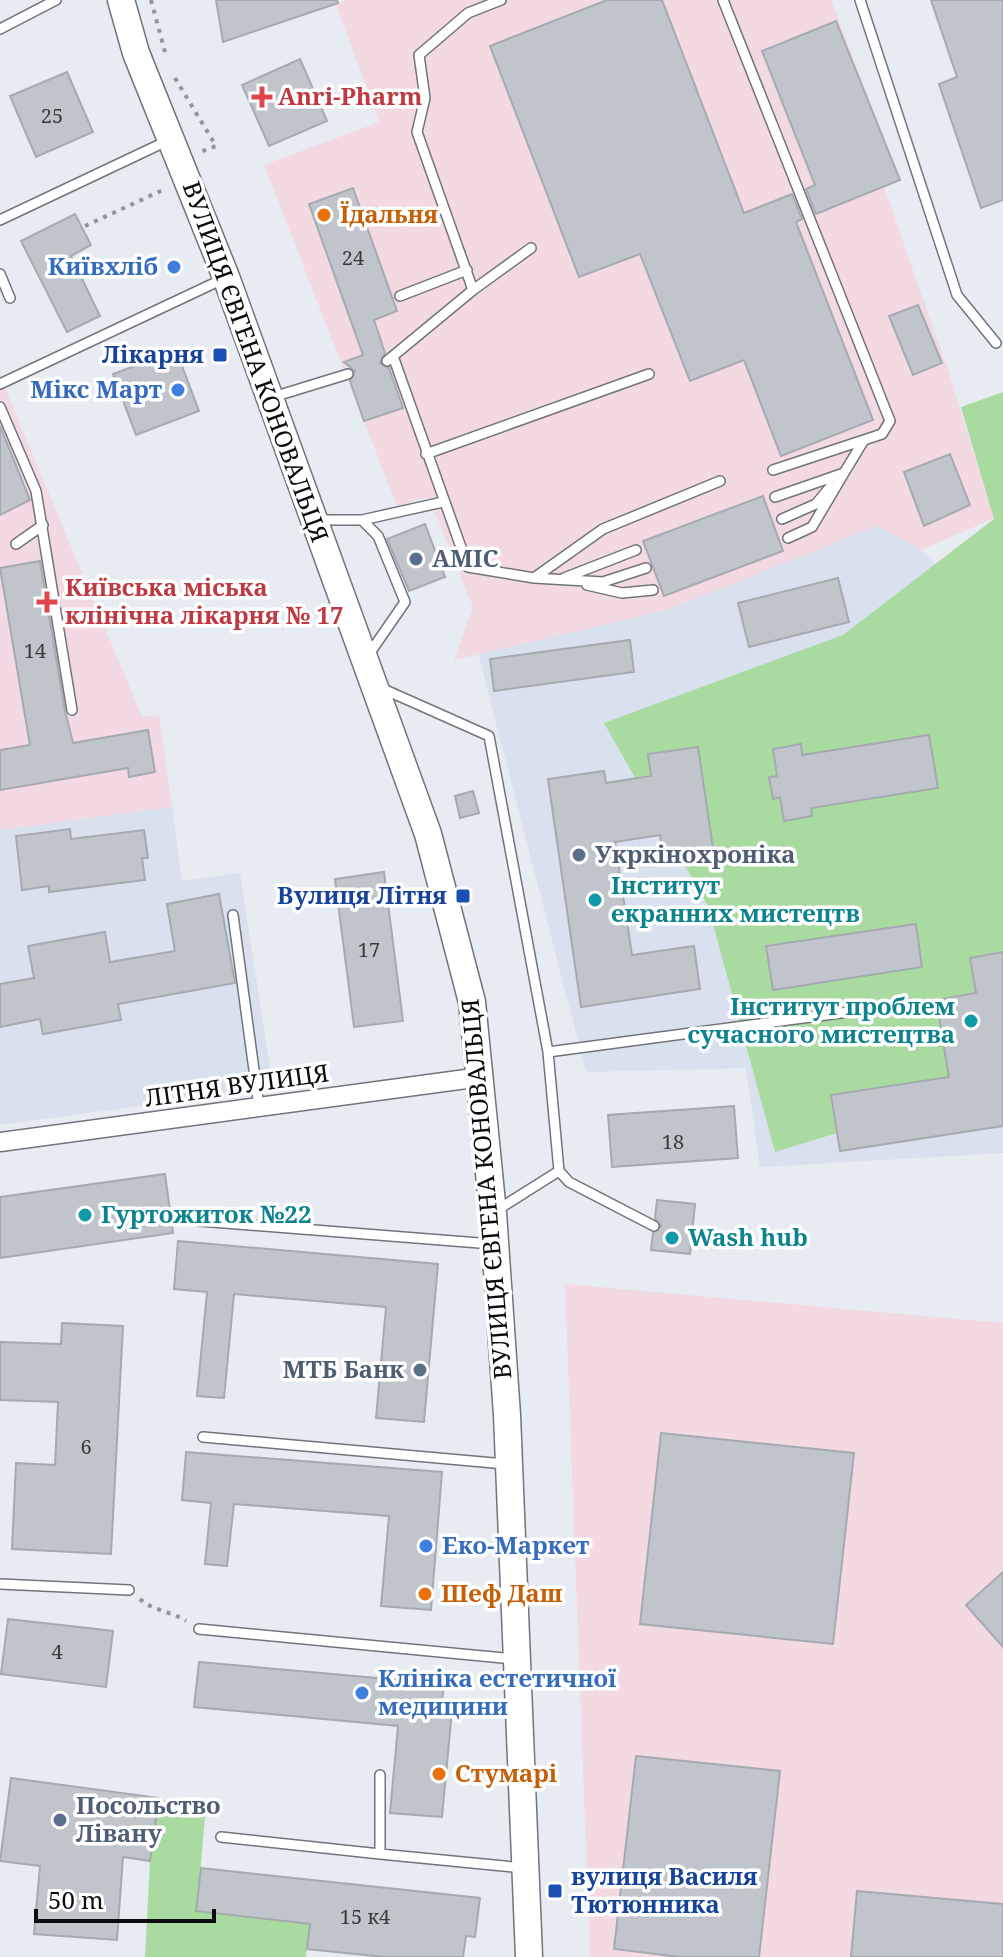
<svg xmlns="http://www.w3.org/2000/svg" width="1003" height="1957" font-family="'Noto Serif',serif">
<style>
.built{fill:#d9e1ef}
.industrial{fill:#f3d9e1}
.medical{fill:#f2d9e3}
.green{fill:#a9da9f}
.building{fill:#c0c4cb;stroke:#a5aab0;stroke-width:2}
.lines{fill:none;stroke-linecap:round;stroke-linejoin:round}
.lane-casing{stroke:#71747b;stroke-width:12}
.street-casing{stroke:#71747b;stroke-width:21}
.secondary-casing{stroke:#71747b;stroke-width:29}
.path{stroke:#91959a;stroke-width:4;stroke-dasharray:4 6;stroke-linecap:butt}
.lane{stroke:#fff;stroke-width:9}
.street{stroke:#fff;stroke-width:18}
.secondary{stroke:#fff;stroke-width:26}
.health-dot{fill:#e0444e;stroke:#fff;stroke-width:3}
.food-dot{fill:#e8710a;stroke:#fff;stroke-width:3}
.shop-dot{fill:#3f7fe0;stroke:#fff;stroke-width:3}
.transit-dot{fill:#1a4fb4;stroke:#fff;stroke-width:3}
.service-dot{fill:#5c6f8a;stroke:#fff;stroke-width:3}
.culture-dot{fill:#0f9aa8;stroke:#fff;stroke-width:3}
.labels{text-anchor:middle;stroke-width:7;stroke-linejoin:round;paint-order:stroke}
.number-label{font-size:20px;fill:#383a3d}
.health-label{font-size:24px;font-weight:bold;fill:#be3a42;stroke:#fff;text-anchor:start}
.food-label{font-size:24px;font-weight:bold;fill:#c56008;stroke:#fff;text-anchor:start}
.shop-label{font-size:24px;font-weight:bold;fill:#366cbe;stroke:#fff;text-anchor:end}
.transit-label{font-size:24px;font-weight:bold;fill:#164399;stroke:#fff;text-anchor:end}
.street-label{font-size:24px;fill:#0a0c0e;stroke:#fff}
.service-label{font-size:24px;font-weight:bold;fill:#4e5e75;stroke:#fff;text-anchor:start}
.culture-label{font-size:24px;font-weight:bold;fill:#0d838f;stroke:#fff;text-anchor:start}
</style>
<rect width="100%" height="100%" fill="#e7ebf2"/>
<path class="built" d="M877 526 921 550 964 593 1003 898V1153L760 1167 746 1068 586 1072 478 653 667 610Z
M172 807 182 881 240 873 273 1088 0 1125V830Z"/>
<path class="industrial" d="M347 0H831L900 180 884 187 949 373 994 518 921 550 877 526 667 610 454 660 473 607 429 497 397 506 264 165 379 122 336 4Z
M565 1284 1003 1323V1957H590Z"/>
<path class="medical" d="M0 376 142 717 159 715 172 807 0 830Z"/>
<path class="green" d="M1003 392V1082L775 1152 708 906 604 723 843 635 994 519 961 407Z
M159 1798 205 1816 197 1911 310 1923 306 1957H145L150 1861Z"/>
<path class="building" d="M216 0H337L338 3 223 42Z
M607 0H662L744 213 792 194 802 219 796 222 873 420 781 456 744 360 690 381 640 254 579 277 490 46Z
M931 0H1003V200L981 208 939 84 957 77Z
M836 21 900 180 816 214 806 189 815 185 762 51Z
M300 59 327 121 269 146 242 85Z
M67 72 93 132 36 157 10 96Z
M353 188 397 311 374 320 385 353 380 363 389 368 403 408 364 421 350 381 355 371 344 362 363 355 309 204Z
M75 214 91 245 71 256 100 316 67 332 21 241Z
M918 305 942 363 913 375 889 316Z
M176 350 199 411 136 435 113 374Z
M0 426 30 500 0 515Z
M950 454 970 505 924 526 904 472Z
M763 496 783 551 664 596 643 541Z
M425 524 445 577 409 591 387 539Z
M40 561 65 711 73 743 148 730 155 772 129 777 128 768 0 790V750L30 745 0 568Z
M838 578 849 622 749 647 738 603Z
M630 640 634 672 494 691 490 659Z
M929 735 938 788 811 808 812 816 784 821 780 797 773 799 769 777 777 776 773 749 801 744 802 755Z
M698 747 713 848 663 855 660 835 615 842 632 955 694 946 700 989 581 1007 548 779 604 771 606 783 651 776 648 754Z
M473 791 479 813 460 818 455 796Z
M70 829 71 839 144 830 148 858H142L145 880 49 892V886L22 890 16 836Z
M384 872 403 1021 354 1027 335 879Z
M219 894 235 983 118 1004 121 1020 43 1034 40 1019 0 1027V984L34 978 28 946 105 932 110 962 175 951 167 904Z
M916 924 922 967 773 990 766 946Z
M1003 952V1126L840 1151 831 1095 949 1077 936 1000 976 993 970 958Z
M734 1106 738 1158 612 1167 608 1115Z
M165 1174 173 1233 0 1258V1197Z
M657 1200 695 1204 690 1254 651 1250 653 1233 661 1226 655 1218Z
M178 1241 438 1264 424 1422 376 1418 386 1307 234 1294 224 1398 197 1396 207 1292 174 1289Z
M62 1323 123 1326 111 1554 12 1549 16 1463 55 1465 58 1402 0 1400V1342L61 1344Z
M661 1433 854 1453 833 1644 640 1624Z
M186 1452 442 1472 431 1610 381 1606 389 1516 234 1504 227 1566 205 1564 211 1503 182 1500Z
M1003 1572V1647L966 1605Z
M8 1619 113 1631 106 1687 1 1674Z
M199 1662 444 1684 441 1709 452 1710 442 1817 390 1813 398 1726 194 1707Z
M636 1756 780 1771 759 1957H680L614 1949Z
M11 1778 159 1798 150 1861 123 1857 117 1940 34 1934 40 1866 0 1861Z
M201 1868 480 1898 475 1937 466 1936 463 1957H384L307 1949 310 1924 196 1911Z
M857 1891 1003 1904V1957H851Z"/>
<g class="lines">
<g class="lane-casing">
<path id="lane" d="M723 0 890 421 882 434 773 470
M860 0 957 295 996 343
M0 29 56 0
M0 220 167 141
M0 274 10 298
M473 290 531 248
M400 296 467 270
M394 359 468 567 534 578 603 582 646 568
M387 361 473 290 417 132 425 98 419 55 468 13 501 0
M0 384 223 279
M273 397 348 374
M0 407 36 491 72 710
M426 454 649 374
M775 497 844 473 864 440
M782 519 816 504 831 486
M316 520H362L443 502
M362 520 378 536 405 602 367 657
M788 538 812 527 844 473
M16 544 43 525
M534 578 603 529 720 481
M564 578 636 550
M587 585 622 593 653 590
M381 688 489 736 548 1052
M233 915 259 1107
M559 1171 569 1182 654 1226
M497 1210 559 1171 548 1052 909 1004
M199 1221 492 1244
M203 1437 505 1464
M0 1584 129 1590
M199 1629 514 1659
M380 1775V1854L524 1868
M221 1837 380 1854"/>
</g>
<g class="street-casing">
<path id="street" d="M0 1142 481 1077"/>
</g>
<g class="secondary-casing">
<path id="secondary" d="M121 0 136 53 226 277 428 834 472 1002 493 1213 507 1415 529 1957"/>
</g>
<path class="path" d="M151 0 165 52
M175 78 216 146 200 152
M85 226 165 189
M140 1599C153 1611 171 1611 186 1621"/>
<use href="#lane" class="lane"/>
<use href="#street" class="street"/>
<use href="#secondary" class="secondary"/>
</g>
<g class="health-dot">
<path d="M258 85h8v8h8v8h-8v8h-8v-8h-8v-8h8z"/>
<path d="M43 590h8v8h8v8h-8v8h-8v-8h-8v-8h8z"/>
</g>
<g class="food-dot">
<circle cx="324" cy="215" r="8"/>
<circle cx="425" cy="1594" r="8"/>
<circle cx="439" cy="1774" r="8"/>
</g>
<g class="shop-dot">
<circle cx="174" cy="267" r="8"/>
<circle cx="178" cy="390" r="8"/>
<circle cx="426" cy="1546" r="8"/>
<circle cx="362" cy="1693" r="8"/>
</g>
<g class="transit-dot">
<rect x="212" y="347" width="16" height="16" rx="4"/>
<rect x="455" y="888" width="16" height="16" rx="4"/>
<rect x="547" y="1883" width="16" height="16" rx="4"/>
</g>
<g class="service-dot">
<circle cx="416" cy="559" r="8"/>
<circle cx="579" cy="855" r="8"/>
<circle cx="420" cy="1370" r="8"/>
<circle cx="60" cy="1820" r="8"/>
</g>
<g class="culture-dot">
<circle cx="595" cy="900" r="8"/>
<circle cx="971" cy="1021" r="8"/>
<circle cx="85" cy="1215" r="8"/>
<circle cx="672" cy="1238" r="8"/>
</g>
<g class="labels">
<g class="number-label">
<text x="52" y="123">25</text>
<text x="353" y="265">24</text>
<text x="35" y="658">14</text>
<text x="369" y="957">17</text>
<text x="673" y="1149">18</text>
<text x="86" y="1454">6</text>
<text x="57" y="1659">4</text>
<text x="365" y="1924">15 к4</text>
</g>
<g class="health-label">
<text x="278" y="105">Anri-Pharm</text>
<text x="65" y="596">Київська міська<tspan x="65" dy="28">клінічна лікарня № 17</tspan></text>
</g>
<g class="food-label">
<text x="340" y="223">Їдальня</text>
<text x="441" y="1602">Шеф Даш</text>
<text x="455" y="1782">Стумарі</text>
</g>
<g class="shop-label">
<text x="158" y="275">Київхліб</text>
<text x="162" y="398">Мікс Март</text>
<text x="442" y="1554" text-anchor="start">Еко-Маркет</text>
<text x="378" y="1687" text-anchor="start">Клініка естетичної<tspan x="378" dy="28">медицини</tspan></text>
</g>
<g class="transit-label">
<text x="204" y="363">Лікарня</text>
<text x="447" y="904">Вулиця Літня</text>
<text x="571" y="1885" text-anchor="start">вулиця Василя<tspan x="571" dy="28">Тютюнника</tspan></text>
</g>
<g class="street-label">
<text transform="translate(255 362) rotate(70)" y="8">ВУЛИЦЯ ЄВГЕНА КОНОВАЛЬЦЯ</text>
<text transform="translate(237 1086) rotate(-8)" y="8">ЛІТНЯ ВУЛИЦЯ</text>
<text transform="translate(487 1189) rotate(-95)" y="8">ВУЛИЦЯ ЄВГЕНА КОНОВАЛЬЦЯ</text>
</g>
<g class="service-label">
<text x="432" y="567">AMIC</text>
<text x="595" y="863">Укркінохроніка</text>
<text x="404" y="1378" text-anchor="end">МТБ Банк</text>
<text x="76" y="1814">Посольство<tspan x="76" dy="28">Лівану</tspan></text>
</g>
<g class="culture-label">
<text x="611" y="894">Інститут<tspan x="611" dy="28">екранних мистецтв</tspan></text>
<text x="955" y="1015" text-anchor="end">Інститут проблем<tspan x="955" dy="28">сучасного мистецтва</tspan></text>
<text x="101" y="1223">Гуртожиток №22</text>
<text x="688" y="1246">Wash hub</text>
</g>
</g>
<path d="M36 1909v12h178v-12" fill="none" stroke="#0a0c0e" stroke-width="4"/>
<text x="48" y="1909" font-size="24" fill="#0a0c0e" stroke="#ffffff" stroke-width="6" paint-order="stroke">50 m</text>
</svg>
